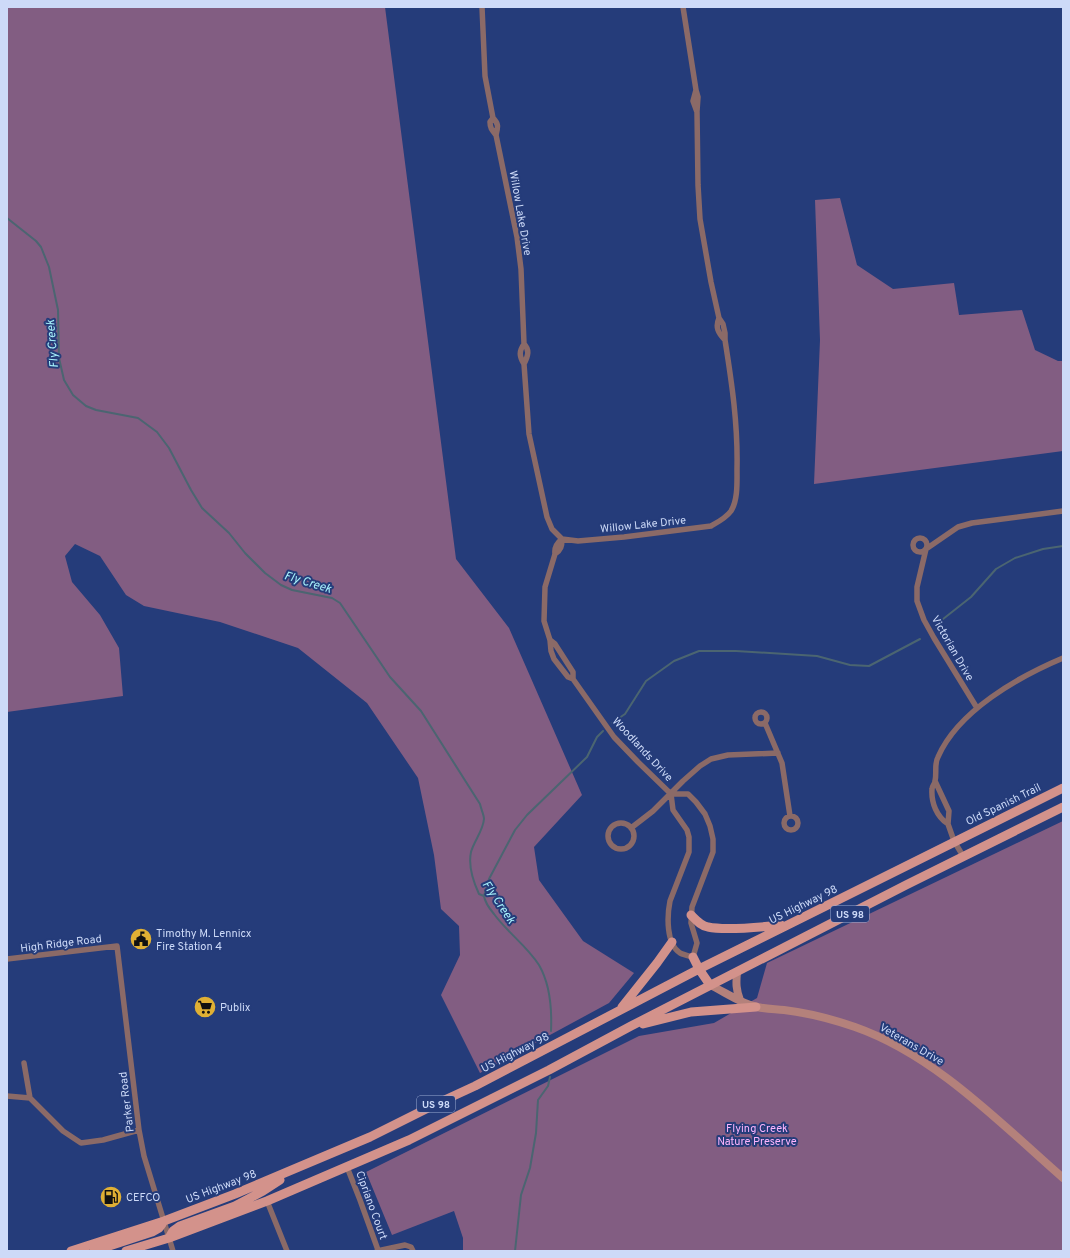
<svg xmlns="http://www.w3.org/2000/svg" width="1070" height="1258" font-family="Overpass,sans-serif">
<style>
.green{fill:#825d82}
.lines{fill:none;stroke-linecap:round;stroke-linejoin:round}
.stream{stroke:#4b6571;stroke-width:2}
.street{stroke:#8b6a67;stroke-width:5.5}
.secondary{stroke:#b4817b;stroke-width:8}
.primary{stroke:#d3928b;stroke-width:9}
.labels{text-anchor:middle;stroke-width:4;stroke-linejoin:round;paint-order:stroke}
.shield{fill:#253c7a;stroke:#9babd2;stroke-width:1}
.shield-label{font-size:10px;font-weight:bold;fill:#cddaf8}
.street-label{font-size:11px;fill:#cddaf8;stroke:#253c7a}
.poi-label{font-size:11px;fill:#cddaf8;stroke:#253c7a;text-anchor:start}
.park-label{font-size:11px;fill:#fdb5fe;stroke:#253c7a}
.water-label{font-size:12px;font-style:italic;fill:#a8f3fd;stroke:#253c7a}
</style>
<rect width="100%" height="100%" fill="#253c7a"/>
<path class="green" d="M7 7H385L456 559 509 628 582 795 534 847 539 880 583 941 634 973 609 1003 480 1073 441 995 460 955 459 926 441 909 434 855 418 778 367 703 298 648 220 622 144 606 126 595 100 556 75 544 65 556 72 582 100 615 119 648 123 696 7 712Z
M840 198 857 265 893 289 954 283 959 315 1022 310 1035 350 1058 361H1063V451L814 484 820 340 815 200Z
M1063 821V1251H463V1238L454 1211 392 1235 366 1172 639 1036 714 1023 757 998 767 963Z"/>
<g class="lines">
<path class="stream" d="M7 218 36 241 41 247 49 267 58 310 59 358 64 380 73 395 86 406 96 410 138 418 157 432 169 448 191 490 202 508 229 533 245 553 265 573 281 585 292 590 332 598 340 603 390 677 421 711 480 804C481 809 484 815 484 819 483 831 474 841 471 852 468 866 473 881 479 894L484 896C485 903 489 908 494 914 507 932 527 946 539 965 550 984 552 1009 551 1031
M938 623 971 597 996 569 1015 558 1043 549 1063 546
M612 723 625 714 646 681 674 661 699 651H736L817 656 850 665 869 666 920 639
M484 896 489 879 515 830 527 815 587 757 597 737 603 731
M515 1251 521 1195 530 1168 536 1133 538 1100 548 1086 550 1077"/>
<path class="street" d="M482 7 485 76 493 118C499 124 498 127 496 135L517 237 521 269 524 344C530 350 528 356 524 364L529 434 547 517 552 529 562 539 578 541 624 537 711 526C718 522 726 518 731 511 738 500 737 482 737 469 738 425 732 384 725 340V333L723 324 719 318 711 282 700 219 698 185 697 112 693 101 696 90 683 7
M696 90 698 97 697 111
M493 118 490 122C490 128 492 130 496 135
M719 318C715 327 718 333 725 340
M524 344C519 351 519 356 524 364
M913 545a7 7 0 1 1 14 0a7 7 0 1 1-14 0Z
M562 539C557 543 554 547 555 554L545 587 544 621 550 640 551 651 554 659 568 677 573 679 614 737 638 762 671 794 673 810 687 830 689 837V852L670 901C667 916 666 944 680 953 684 955 689 956 693 957L697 943 691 923 692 907 713 852V839L710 826 705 814 696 802 688 794H671
M555 554C561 550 562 546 562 539
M550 640 555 644 573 672V679
M977 708 934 638 924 620 917 601V587L926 549 958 527 972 523 1063 511
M755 718a6 6 0 1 1 12 0a6 6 0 1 1-12 0Z
M765 723 782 763 790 816
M935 781 949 811 948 824 954 841 963 856
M784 823a7 7 0 1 1 14 0a7 7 0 1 1-14 0Z
M608 836a13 13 0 1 1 26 0a13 13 0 1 1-26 0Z
M948 824C937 817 931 803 932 789 932 786 935 784 935 781 937 773 934 764 938 757 958 711 1018 677 1063 658
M631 828 653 811 683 781 700 766 711 759 728 755 778 753
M7 959 117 946 139 1130 144 1156 173 1251
M24 1063 30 1098
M7 1096 30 1098 63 1131 81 1143 103 1140 139 1130
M347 1167 360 1200 378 1250
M267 1201 287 1251
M377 1251 405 1245 411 1247 413 1251"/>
<path class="secondary" d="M737 972C736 983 736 990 740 1000
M710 985C725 992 741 1004 757 1007 766 1009 775 1009 784 1010 808 1013 832 1019 855 1027 935 1055 1000 1123 1063 1178"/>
<path class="primary" d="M691 915C696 920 701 926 708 927 726 931 762 927 781 925
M693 957 699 969 710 985
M622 1007 657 963 672 942
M643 1024 691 1012 756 1007
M169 1238 173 1231 180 1226 235 1206 263 1191 280 1180
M71 1251 164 1221 235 1194 370 1137 436 1104 475 1086 699 969 1063 788
M94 1251 152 1232 159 1228 162 1224
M126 1251 169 1238 267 1201 409 1140 549 1070 631 1026 906 885 1063 807"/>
</g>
<defs>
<g id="civic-disc" transform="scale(1.15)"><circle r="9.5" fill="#e0b034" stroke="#253c7a"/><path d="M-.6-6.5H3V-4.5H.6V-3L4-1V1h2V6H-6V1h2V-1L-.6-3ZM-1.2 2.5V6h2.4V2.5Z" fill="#111"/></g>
<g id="supermarket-disc" transform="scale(1.15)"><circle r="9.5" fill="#e0b034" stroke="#253c7a"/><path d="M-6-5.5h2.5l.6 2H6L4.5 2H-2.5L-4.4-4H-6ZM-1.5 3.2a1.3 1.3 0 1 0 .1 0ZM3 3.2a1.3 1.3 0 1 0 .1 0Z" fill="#111"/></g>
<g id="fuel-disc" transform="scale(1.15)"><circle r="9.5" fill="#e0b034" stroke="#253c7a"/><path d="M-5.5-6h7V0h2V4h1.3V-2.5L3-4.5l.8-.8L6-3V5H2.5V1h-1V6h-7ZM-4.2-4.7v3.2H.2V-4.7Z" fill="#111"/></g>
</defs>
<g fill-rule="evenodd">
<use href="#civic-disc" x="141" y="939"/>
<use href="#supermarket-disc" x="205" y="1007"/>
<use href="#fuel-disc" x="111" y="1197"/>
</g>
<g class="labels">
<g class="shield">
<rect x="831" y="906" width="38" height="16" rx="3"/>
<rect x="417" y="1096" width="38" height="16" rx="3"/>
</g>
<g class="shield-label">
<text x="850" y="918">US 98</text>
<text x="436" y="1108">US 98</text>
</g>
<g class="street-label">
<text transform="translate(521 213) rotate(80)" y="4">Willow Lake Drive</text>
<text transform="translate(643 524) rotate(-6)" y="4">Willow Lake Drive</text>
<text transform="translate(953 648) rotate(60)" y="4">Victorian Drive</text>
<text transform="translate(643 749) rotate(47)" y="4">Woodlands Drive</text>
<text transform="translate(1003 804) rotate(-26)" y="4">Old Spanish Trail</text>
<text transform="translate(803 904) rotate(-26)" y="4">US Highway 98</text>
<text transform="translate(61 943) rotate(-7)" y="4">High Ridge Road</text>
<text transform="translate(912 1044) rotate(30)" y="4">Veterans Drive</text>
<text transform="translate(515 1052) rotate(-27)" y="4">US Highway 98</text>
<text transform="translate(126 1102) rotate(-97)" y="4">Parker Road</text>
<text transform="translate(221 1186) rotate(-21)" y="4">US Highway 98</text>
<text transform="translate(372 1205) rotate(70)" y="4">Cipriano Court</text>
</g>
<g class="poi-label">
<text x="156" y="937">Timothy M. Lennicx<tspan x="156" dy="13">Fire Station 4</tspan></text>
<text x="220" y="1011">Publix</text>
<text x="126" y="1201">CEFCO</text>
</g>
<g class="park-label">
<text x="757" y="1132">Flying Creek<tspan x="757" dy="13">Nature Preserve</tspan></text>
</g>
<g class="water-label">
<text transform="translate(52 344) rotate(-95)" y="4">Fly Creek</text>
<text transform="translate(308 582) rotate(17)" y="4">Fly Creek</text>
<text transform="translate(499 902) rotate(56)" y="4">Fly Creek</text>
</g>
</g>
<rect width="1070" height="1258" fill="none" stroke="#cddaf8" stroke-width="16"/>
</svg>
